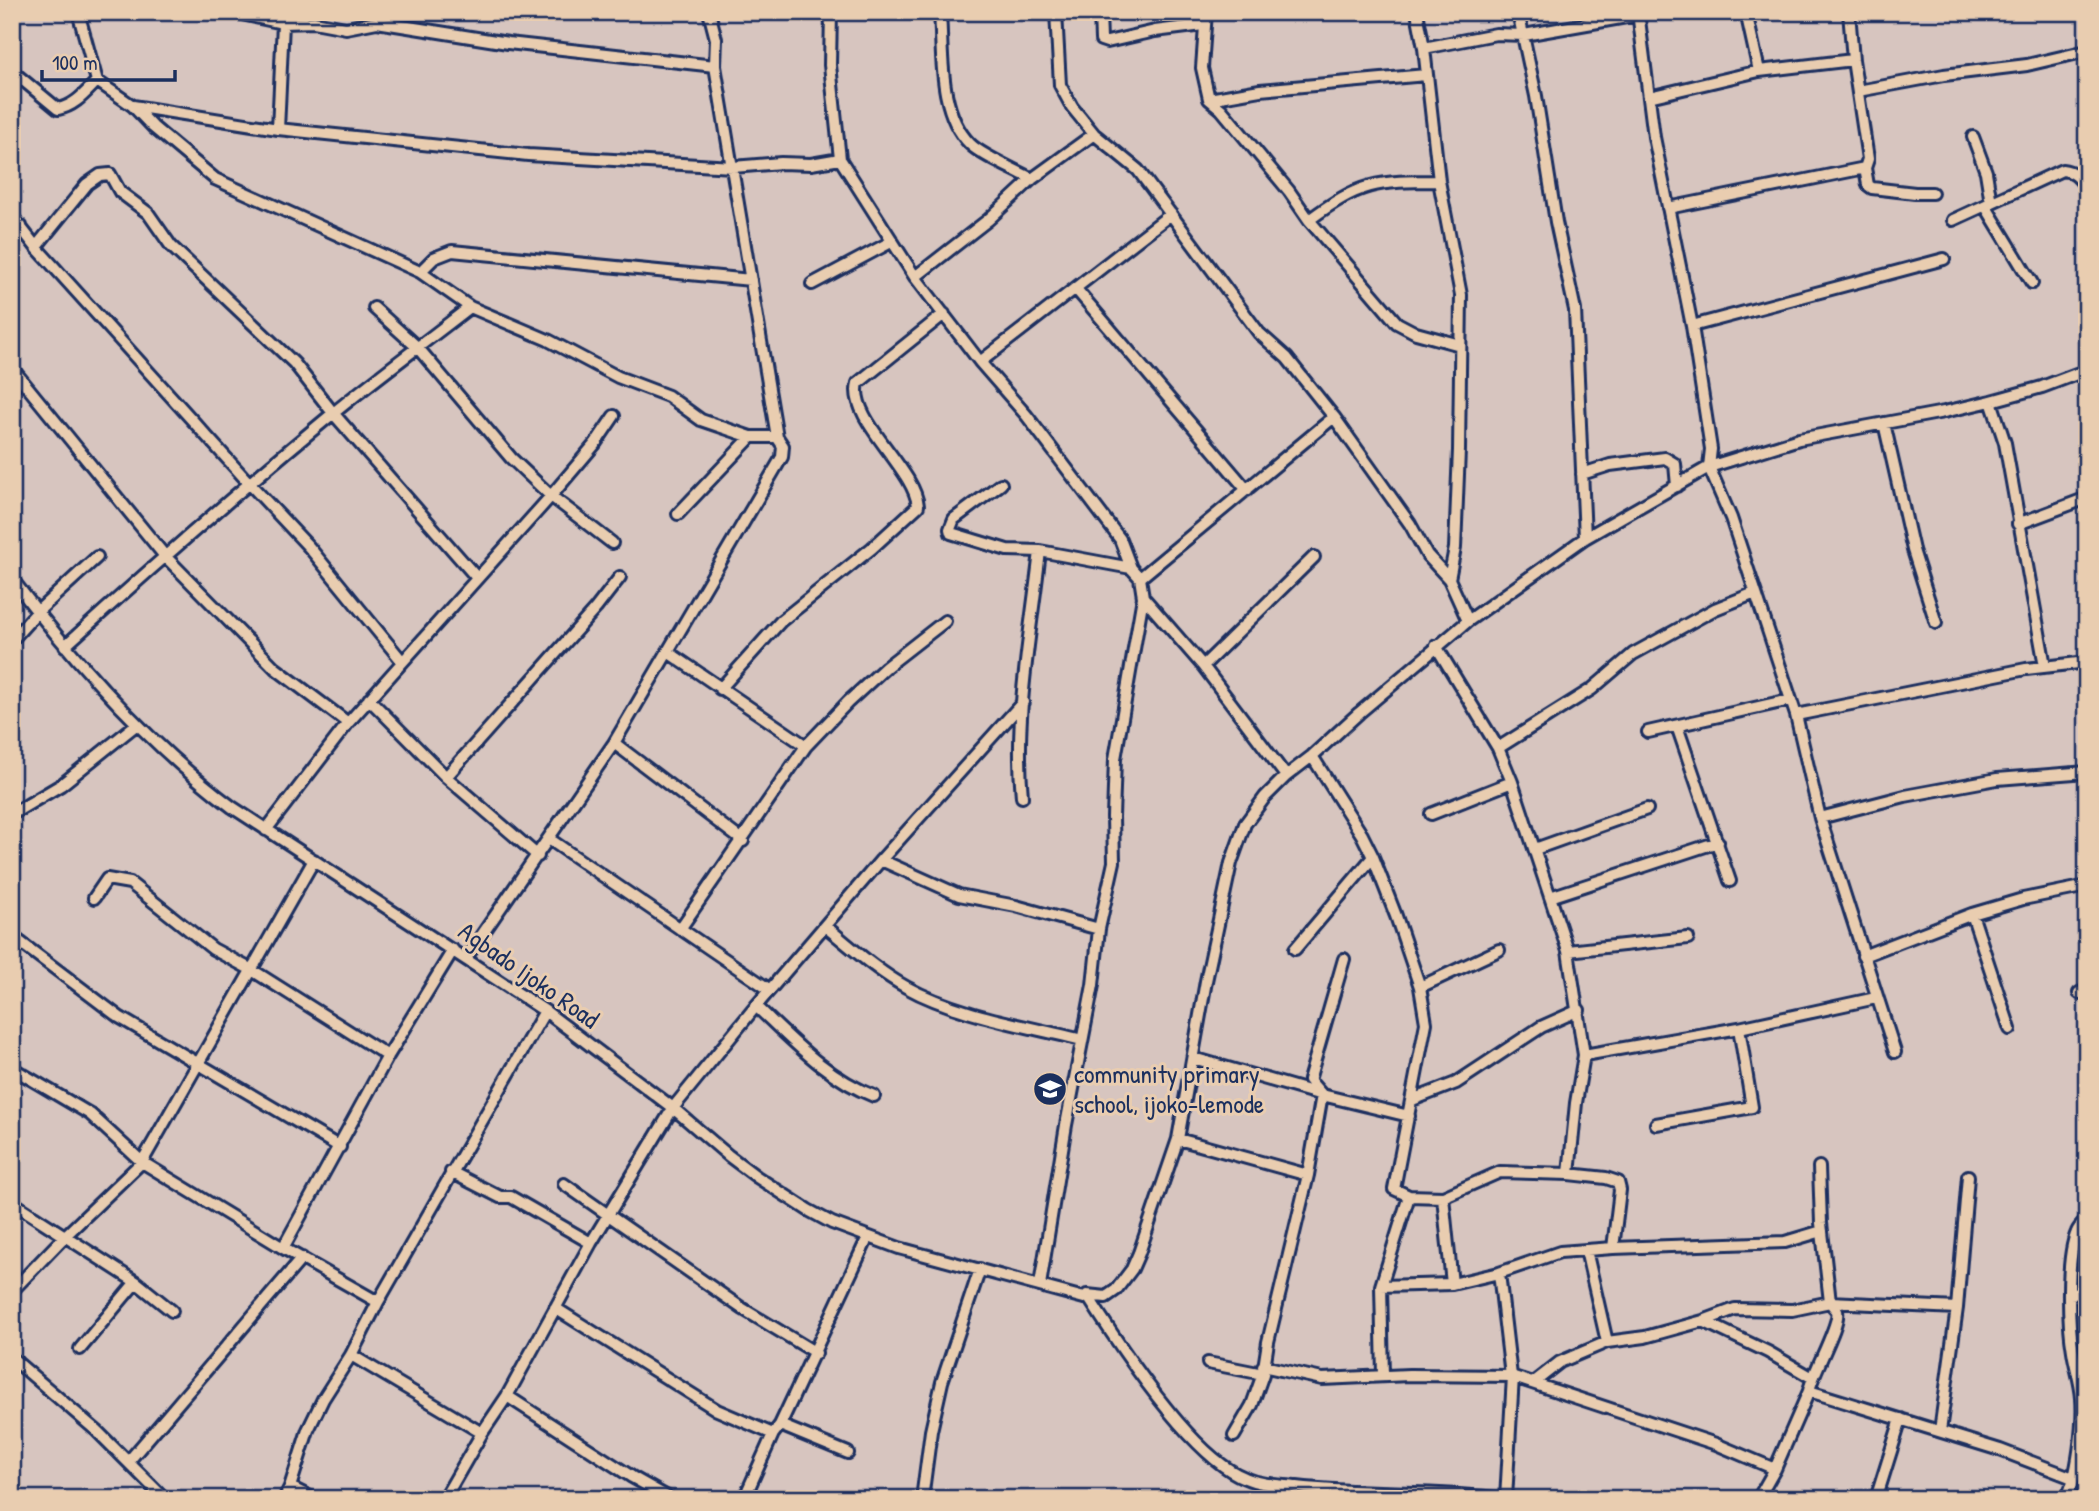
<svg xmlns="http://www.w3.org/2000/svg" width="2099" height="1511" font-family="'Patrick Hand',sans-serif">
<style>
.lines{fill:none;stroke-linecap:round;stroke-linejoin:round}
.minor-casing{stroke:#1b2f5e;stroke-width:16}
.minor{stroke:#e9cdb0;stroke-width:10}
.labels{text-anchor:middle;stroke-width:6;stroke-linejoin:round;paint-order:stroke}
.street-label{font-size:26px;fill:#1b2f5e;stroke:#e9cdb0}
.poi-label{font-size:26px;fill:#1b2f5e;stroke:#e9cdb0;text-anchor:start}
</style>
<rect width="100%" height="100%" fill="#d7c5bf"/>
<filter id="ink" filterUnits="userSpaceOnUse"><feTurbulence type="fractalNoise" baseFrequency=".0143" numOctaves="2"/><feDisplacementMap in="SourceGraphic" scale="14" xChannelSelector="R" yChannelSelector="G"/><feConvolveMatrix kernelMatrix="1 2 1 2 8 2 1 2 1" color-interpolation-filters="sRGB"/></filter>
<g filter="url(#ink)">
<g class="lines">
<g class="minor-casing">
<path id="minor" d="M78 12 97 81 133 106 153 127 215 179 420 272 470 307 548 340 618 377 668 396 701 420 751 437H777L783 446 782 457 614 743 466 958
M232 12 283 23 314 22 346 28 377 22 508 43 715 66
M709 12 716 39 715 66 777 437
M831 12 830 65 840 159 915 277 980 362 1027 416 1120 539 1131 568 1140 578 1143 597 1203 666 1286 776
M940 12C943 54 938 112 970 144 982 156 1016 170 1032 179
M1056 12 1060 85 1072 107 1094 134 1138 170 1259 333 1287 358 1334 417 1410 524 1427 555 1449 579 1468 621
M1100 12 1101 40 1107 42 1155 31 1203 25
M1206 12 1202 68 1209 99 1221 109 1289 191 1309 220 1397 323 1416 333 1460 345
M1417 12 1424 48 1439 181 1461 295 1459 450 1455 548 1449 579
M1518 12 1536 96 1556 222 1575 310 1585 538
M1638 12 1654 137 1692 326 1711 449 1709 467 1731 518 1796 715 1820 818 1895 1052
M1746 12 1759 71
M1849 12 1853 60 1868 159 1865 168 1868 185 1872 188 1915 193H1932
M1424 48 1496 34 1524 35 1638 15
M12 71 58 109C75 106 85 93 97 81
M1858 91 1944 75 2027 65 2087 51
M1649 97 1759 71 1853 60
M1209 99 1260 90 1426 75
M133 106 278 129 528 155 733 167 781 163 811 164 840 159
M278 129 283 23
M1973 137 1986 172 1991 203
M1986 207 2032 283
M1668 208 1865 168
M12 216 36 247 249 483 309 547 402 661
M1309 220C1360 182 1377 181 1439 181
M1953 220 2062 170C2075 171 2080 179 2087 188
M12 239 21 226
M36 247 87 184 100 175 110 174 120 192 148 213 171 246 294 363 333 413 477 578
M420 272 434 258 452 251 751 280
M915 277 988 220 1032 179 1094 134
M812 284 891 242
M1076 289 1247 490
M374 308 418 348 511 458 551 496 612 543
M1692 326 1944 259
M980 362 1171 214
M12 368 164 555 275 668 348 723
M1991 401 2005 443 2045 666
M1884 423 1913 550 1936 623
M1582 474 1610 465 1665 458 1675 464 1677 486
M1001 484 954 519 950 529 951 533 1007 550 1040 551 1131 568
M678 514 751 437
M2018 524 2087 498
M1140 578 1334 417
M12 579C76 663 148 744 232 807L545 1011 673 1108 729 1156 757 1177 808 1210 832 1223 899 1248 1084 1298 1087 1295 1106 1297 1116 1290 1132 1269 1139 1253 1178 1139 1206 981 1231 863 1245 824 1265 797 1286 776 1312 756 1359 713 1468 621 1585 538 1709 467 1799 439 1944 412 1991 401 2042 387 2087 370
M12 640 37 612 97 557
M65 646C152 567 240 490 331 415 376 378 424 343 470 307
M1436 646 1498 748 1512 782 1568 951 1584 1055 1576 1103 1569 1174
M668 652 806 746
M1203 666 1314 557
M720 689 781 621 872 548 918 506C915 469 848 419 858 383L944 314
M369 699 446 777 538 856
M1796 715 2026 669 2087 662
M1677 726 1730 881
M1648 732 1790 700
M614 743 743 841
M1498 748 1592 689 1633 654 1715 609 1755 593
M1312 756 1362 835 1373 857 1396 916 1420 987 1426 1023 1394 1189 1409 1196 1443 1197 1500 1172 1569 1174 1606 1178 1618 1182 1620 1190 1613 1248
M446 777 596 608 620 577
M1022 797C1014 716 1031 632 1040 551
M12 814 61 785 137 724
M1431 814 1512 782
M1820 818 1905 796 1997 779 2087 772
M266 830 348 723 551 496 595 444 614 416
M549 839 770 990
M1535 849 1647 809
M881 860 959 895 1016 906 1099 929
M1550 897 1718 842
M94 898 107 879 130 883 213 949 252 970 388 1056
M1972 914 2010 1029
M825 926C851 947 877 971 906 987 956 1015 1027 1026 1082 1040
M680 929 806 746 848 702 886 667 945 621
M12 936 119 1017 340 1147
M1295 949 1373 857
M1568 951 1688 938
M1863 956 1972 914 2023 899 2087 886
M1420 987 1499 950
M2079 993 2087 990
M756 1006C792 1040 827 1078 874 1096
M1584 1055 1739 1028 1876 998
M1193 1058 1322 1095 1409 1116
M12 1068 90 1114 142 1162 283 1248 378 1302
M1412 1100 1456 1083 1541 1027 1579 1010
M1656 1124 1752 1107 1739 1028
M1178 1139 1308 1175
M451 1172 500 1197H511L591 1243
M564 1184 743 1309 816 1353
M1443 1197 1452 1284 1499 1273 1560 1252 1613 1248 1785 1242 1822 1231
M12 1202 136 1282 172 1311
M283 1248 388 1056 453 950
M1586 1250 1607 1342
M1499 1273 1511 1376
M1040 1285 1066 1125 1093 985 1099 929 1114 862 1113 817 1115 759 1143 597
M1381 1286 1452 1284
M12 1291 66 1235 142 1162 314 860
M2070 1294 2087 1293
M1087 1295C1118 1344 1192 1458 1245 1478 1261 1485 1279 1485 1297 1487 1366 1495 1435 1490 1503 1499
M555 1308 717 1410 773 1434
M1703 1321 1768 1352 1811 1377
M80 1349 136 1282
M351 1355 482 1433
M12 1358 97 1431 165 1499
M1208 1363 1263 1374
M1263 1366 1322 1379 1409 1375 1511 1376 1716 1444 1775 1469
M1383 1376 1381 1286 1409 1196
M1533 1383 1560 1362 1607 1342 1645 1337 1703 1321 1735 1309 1792 1310 1830 1302 1957 1308
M1809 1391 2000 1450 2073 1478
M507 1396 632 1477 671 1499
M780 1425 848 1453
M1940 1431 1957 1308 1968 1176
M1234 1436 1252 1405 1263 1374 1268 1342 1308 1175 1322 1095 1309 1080 1344 959
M128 1462 302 1258
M1271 1484 1272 1499
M290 1487 314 1499
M284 1499 290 1487 308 1430 323 1399 351 1355 378 1302 545 1011
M444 1499 482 1433 507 1396 591 1243 673 1108 756 1006 881 860 1023 702
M744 1499 773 1434 780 1425 868 1237
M922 1499 931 1431 942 1382 980 1269
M1506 1499 1513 1376
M1758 1499 1775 1469 1809 1391C1812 1373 1841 1324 1837 1311 1837 1310 1830 1303 1830 1302L1821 1223 1819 1167
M1876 1499 1901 1419
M2066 1499C2078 1478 2084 1423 2082 1398 2081 1382 2075 1366 2073 1351 2068 1323 2066 1257 2077 1232 2079 1227 2083 1224 2087 1220"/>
</g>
<use href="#minor" class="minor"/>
</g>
</g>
<defs>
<g id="school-disc" transform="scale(1.75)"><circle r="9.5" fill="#1b2f5e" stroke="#e9cdb0"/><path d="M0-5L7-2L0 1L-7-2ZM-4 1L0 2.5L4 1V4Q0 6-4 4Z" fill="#fff"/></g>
</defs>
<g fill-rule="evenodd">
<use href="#school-disc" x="1050" y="1089"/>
</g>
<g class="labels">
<g class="street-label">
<text transform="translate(529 975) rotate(35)" y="9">Agbado Ijoko Road</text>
</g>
<g class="poi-label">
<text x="1074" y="1083">community primary<tspan x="1074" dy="30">school, ijoko-lemode</tspan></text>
</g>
</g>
<rect width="2099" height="1511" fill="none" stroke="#e9cdb0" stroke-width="42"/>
<rect x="21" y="21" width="2057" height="1469" fill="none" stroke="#1b2f5e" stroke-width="2.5" filter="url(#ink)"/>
<path d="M42 70v10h133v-10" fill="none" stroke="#1b2f5e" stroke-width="3.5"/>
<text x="52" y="70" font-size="21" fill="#1b2f5e" stroke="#e9cdb0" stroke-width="5" paint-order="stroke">100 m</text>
</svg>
